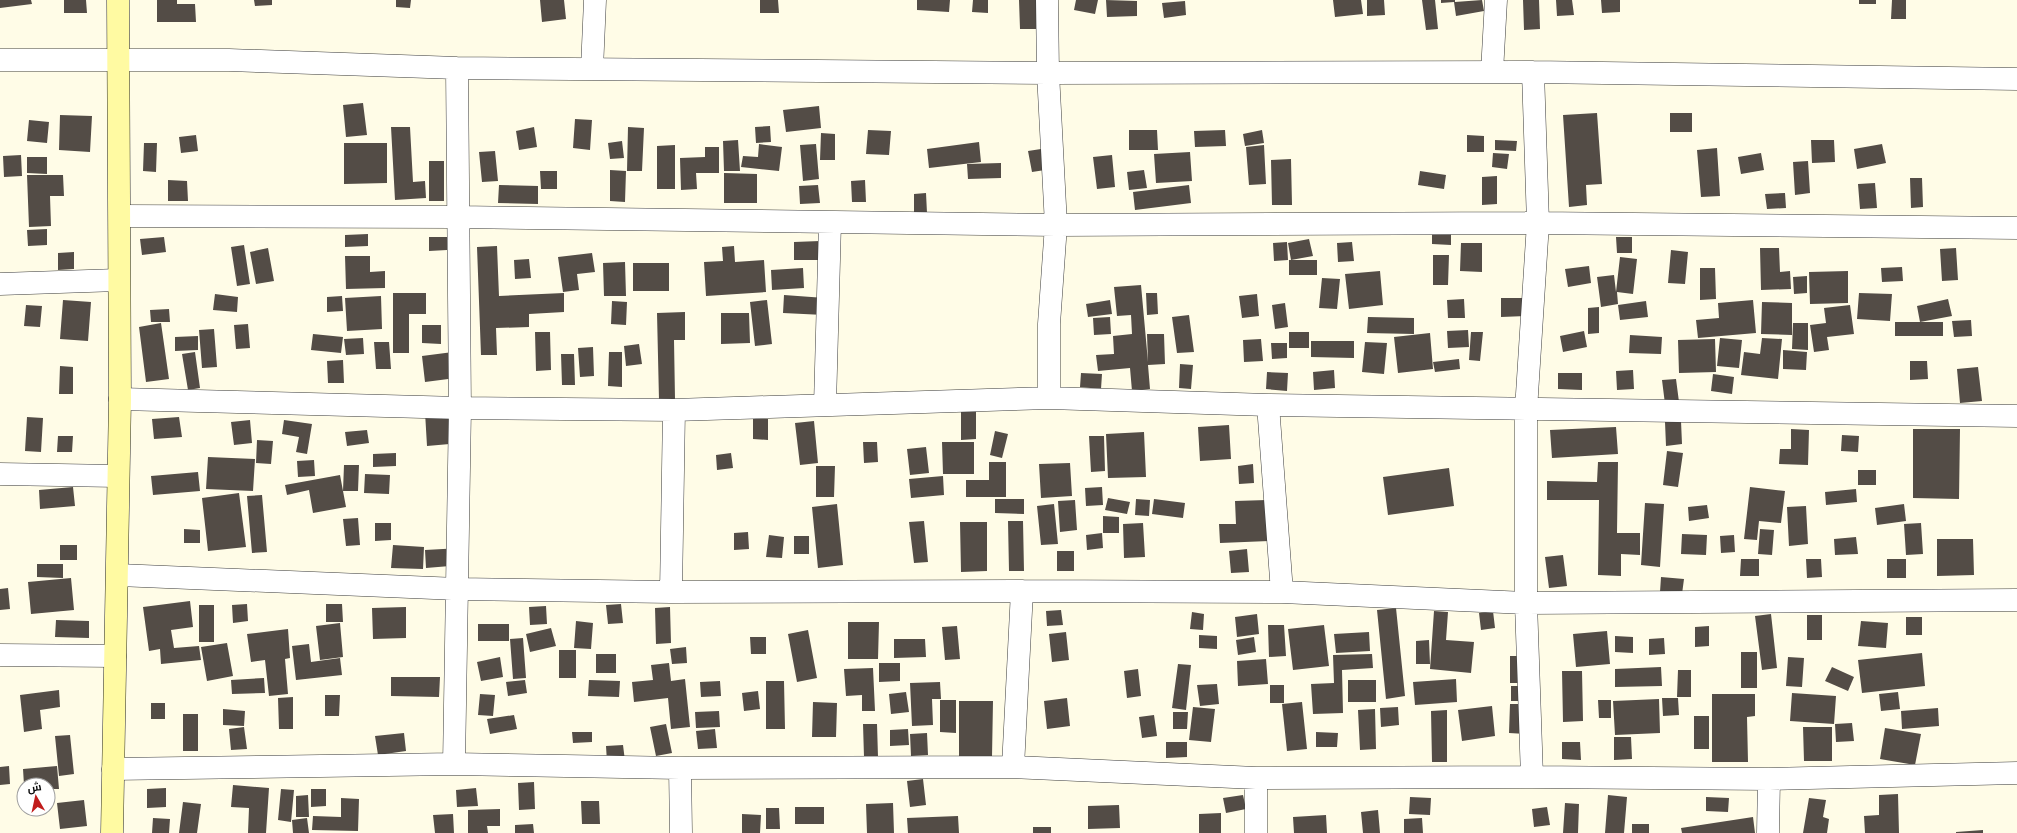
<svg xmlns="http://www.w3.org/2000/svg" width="2017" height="833" font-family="'Times New Roman',Cairo,serif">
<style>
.building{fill:#534c46}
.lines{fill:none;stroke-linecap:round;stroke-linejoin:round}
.street-casing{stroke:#3d3d3d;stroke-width:23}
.secondary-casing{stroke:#2c2c2c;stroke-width:23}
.street{stroke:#fff;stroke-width:22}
.secondary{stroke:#fffaa2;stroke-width:22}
</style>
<rect width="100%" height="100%" fill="#fffce7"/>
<path class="building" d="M0 0H31L32 4 0 8Z
M64 0H86L87 13H64Z
M157 0H177V4H195L196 22H157Z
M254 0H272V5L255 6Z
M396 0H411L410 8 396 7Z
M540 0H564L566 19 542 22Z
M760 0H778L779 13H760Z
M917 0H950L949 12 917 10Z
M973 0H988V13L972 12Z
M1019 0H1036L1037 29H1020Z
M1076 0H1098L1095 14 1074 10Z
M1106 0 1137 1V16L1107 17Z
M1333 0H1361L1363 14 1335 17Z
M1367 0H1384L1385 15 1367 16Z
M1422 0H1435L1438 29 1426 30Z
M1441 0H1455V2L1482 0 1484 11 1456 16 1454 2 1441 3Z
M1523 0H1539L1540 29 1524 30Z
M1556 0H1572L1574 15 1557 16Z
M1601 0H1620V12L1602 13Z
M1859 0H1876V4H1859Z
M1892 0H1906V19H1891Z
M1185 1 1186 15 1164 18 1162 3Z
M363 103 367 135 346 137 343 105Z
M819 106 821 128 786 132 783 110Z
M1597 113 1602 184 1586 185 1587 205 1569 207 1563 115Z
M1670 113H1692V132H1670Z
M60 115 92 116 90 152 59 150Z
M575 119 592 120 590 150 573 148Z
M29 120 49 122 47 143 27 141Z
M770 126 771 142 756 143 755 127Z
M391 127H410L413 182 425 181 426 198 395 200Z
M534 127 537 147 519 150 516 131Z
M628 127 644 128 642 171H627Z
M868 130 891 131 889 155 866 154Z
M1129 130H1157L1158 150H1129Z
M1225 130 1226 146 1195 147 1194 131Z
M1262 130 1264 143 1245 146 1243 134Z
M821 133 835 134V160H820Z
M196 135 198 151 181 153 179 137Z
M1467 135 1484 136V152H1467Z
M738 140 740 171H724L723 141Z
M1495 140 1517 141 1516 151 1495 150Z
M1811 140H1834L1835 162 1812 163Z
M622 141 624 158 610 159 608 143Z
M979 142 981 162 929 168 927 149Z
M144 143H157L156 172 143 171Z
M344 143H387V183L344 184Z
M759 144 782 147 779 171 741 167 743 156 758 157Z
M816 144 819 179 803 181 800 145Z
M1882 144 1886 163 1857 169 1854 149Z
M675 145V189H657V146Z
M1264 145 1266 184 1249 185 1246 147Z
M705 147H719V173H696L697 189 681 190 680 158 705 157Z
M1717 148 1720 196 1701 197 1697 150Z
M1041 149 1045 170 1032 172 1028 151Z
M495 151 498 181 482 182 479 152Z
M1190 152 1192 181 1156 183 1154 154Z
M1493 153 1509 154 1507 169 1492 167Z
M1761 153 1764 170 1741 174 1738 157Z
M21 155 22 176 4 177 3 156Z
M1112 155 1115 187 1097 189 1093 157Z
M27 157H47V174L27 173Z
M1291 159 1292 205H1272L1271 160Z
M429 161H444V201H429Z
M1808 161 1810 193 1795 195 1793 162Z
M1001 163V178L968 179 967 164Z
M610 170 626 171 625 202 610 201Z
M1144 170 1147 188 1129 190 1127 172Z
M540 171H557V189H541Z
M1420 171 1446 175 1444 189 1418 185Z
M724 173 757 174V203H724Z
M27 175H63L64 196H50L51 226 29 227Z
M1497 176V204L1482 205V177Z
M1910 178H1922L1923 207 1911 208Z
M168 180 187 181 188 201H168Z
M865 180 866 202H852L851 181Z
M1875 183 1877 208 1860 209 1858 184Z
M499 185 538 186V204L498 203Z
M818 185 820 203 800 204 799 186Z
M1189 185 1191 203 1135 210 1133 192Z
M926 193 927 213H914V194Z
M1785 193 1786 208 1767 209 1765 194Z
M47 229V245L28 246 27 230Z
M1432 231 1451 232V245L1432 244Z
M368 234V246L345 247V235Z
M164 237 166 252 142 255 140 239Z
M429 237H447V250L429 251Z
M1616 237H1632V253H1617Z
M1309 239 1313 256 1291 260 1288 243Z
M820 241 821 260H794V242Z
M1287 242 1288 260 1274 261 1273 243Z
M1352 242 1354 261 1338 262 1337 243Z
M1461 243H1482V272L1460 271Z
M244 245 250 284 237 286 231 247Z
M497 246 499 296 564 293V312L529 314V327L496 328 497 355H481L477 247Z
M734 246 735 262 764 260 766 292 706 296 704 262 723 261 722 247Z
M268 248 274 281 256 284 250 252Z
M1760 248H1779L1780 272 1790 271 1791 289 1761 290Z
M1956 248 1958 280 1942 281 1940 249Z
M1671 250 1688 252 1685 284 1668 283Z
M74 252V269L58 270V253Z
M592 253 595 272 577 274 579 290 563 292 558 257Z
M1433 255H1449L1448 285H1433Z
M345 256H370V272L385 271V288L346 289Z
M1620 257 1637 259 1633 294 1617 292 1618 304 1601 307 1597 277 1614 275 1616 292Z
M529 259 531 278 515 279 514 260Z
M1289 260H1317V275H1289Z
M625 262 626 296H604L603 263Z
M633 263H669V291H633Z
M1589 266 1591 283 1568 287 1565 269Z
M1902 267 1903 281 1882 282 1881 268Z
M803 268 804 288 772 290 771 270Z
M1700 268H1715L1716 299 1700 300Z
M1380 271 1383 305 1349 309 1345 274Z
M1848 271V303L1810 304 1809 272Z
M1807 276V293L1794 294 1793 277Z
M1322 278 1340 279 1337 309 1319 308Z
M1141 285 1148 362 1147 334H1164L1165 364 1148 365 1150 389 1132 391 1130 368 1098 371 1096 355 1114 354 1113 336 1132 334 1131 315 1117 316 1114 287Z
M393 293H426V314H409V353H393Z
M1146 293H1157L1158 314 1147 315Z
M1859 293 1892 294 1890 321 1857 319Z
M215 294 238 297 237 312 213 310Z
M1257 294 1259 316 1242 318 1239 296Z
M784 295 825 298 824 315 783 313Z
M342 296 343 311 327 312V297Z
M381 296 382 329 347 331 345 298Z
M1501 298H1529V316L1501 317Z
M1464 299 1465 318H1448L1447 300Z
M1948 299 1952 316 1920 322 1917 306Z
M63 300 91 302 88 341 60 339Z
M767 300 772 344 755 346 750 302Z
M1110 300 1112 314 1088 317 1086 304Z
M1753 300 1756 333 1698 338 1696 320 1719 318 1718 303Z
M612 301 627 302 626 325 611 324Z
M1646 301 1648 317 1620 320 1618 305Z
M1762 302 1792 303V335L1761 334Z
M1285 303 1288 327 1275 329 1272 305Z
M26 305 42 306 40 327 24 326Z
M1850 305 1854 334 1827 337 1829 350 1814 352 1810 325 1826 323 1824 308Z
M1599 307V333L1588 334V308Z
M169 309 170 322H151L150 310Z
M685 312V340H674L675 399 659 400 657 313Z
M721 313H749L750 343 721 344Z
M1189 315 1194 352 1177 353 1172 317Z
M1110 317 1111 334 1094 335 1093 318Z
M1368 317 1414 318V334L1367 333Z
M1971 320 1972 336 1954 337 1952 321Z
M1895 322H1943V336H1895Z
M161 323 169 379 146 382 139 327Z
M1793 323H1808V350L1792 349Z
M248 324 250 348 236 349 234 325Z
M422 325H441V344L422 343Z
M214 329 217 367 202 368 199 330Z
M1468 330 1469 347 1448 348 1447 331Z
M1584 331 1587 347 1563 352 1560 336Z
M535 332H550L551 370 536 371Z
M1289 332H1309V348H1289Z
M1471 332H1483L1480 361 1469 360Z
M1430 333 1433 369 1398 373 1394 337Z
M313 334 343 337 341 353 311 350Z
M1630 335 1662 337 1661 354 1629 353Z
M198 336V350L175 351V337Z
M363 338 364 354 346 355 344 339Z
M1720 338 1742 340 1739 368 1717 366Z
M1762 338 1782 339 1778 379 1741 375 1744 352 1760 354Z
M1261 339 1263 361 1244 362 1243 340Z
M1715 339 1716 372 1679 373 1678 340Z
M1311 341H1354V358L1311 357Z
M374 342H389L391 369H376Z
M1365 342 1387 343 1384 374 1362 372Z
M1271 343H1287V358L1272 359Z
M639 344 642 364 626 366 624 346Z
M593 347 594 376 580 377 578 348Z
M1783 350 1807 352 1806 370 1783 369Z
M195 352 200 388 188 390 182 354Z
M453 352 456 378 425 382 422 356Z
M609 352H622V387L608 386Z
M561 354H574L575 385H562Z
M1459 359 1460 369 1435 372 1433 362Z
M343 360 344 383H328L327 361Z
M1910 361H1927L1928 379 1910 380Z
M1180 364 1193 365 1191 389 1179 388Z
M60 366 73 367V394H59Z
M1978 367 1982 401 1960 403 1957 369Z
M1334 370 1335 388 1314 390 1313 372Z
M1633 370 1634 389 1617 390 1616 371Z
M1267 372 1288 373 1287 391 1266 389Z
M1081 373 1102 374 1101 389 1080 387Z
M1558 373H1582V390L1558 389Z
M1713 374 1734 377 1732 394 1711 391Z
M1676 379 1679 402 1665 404 1662 380Z
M459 410 461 443 427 446 425 412Z
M961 411H976V439L961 440Z
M27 417 43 418 41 452 25 451Z
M179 417 182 437 154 439 152 419Z
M753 419H768V440L753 439Z
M250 420 252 443 234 445 231 422Z
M284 420 312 424 307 454 296 452 299 437 282 434Z
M814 421 818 463 800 465 795 423Z
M1681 421 1682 444 1666 446 1665 422Z
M1229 425 1231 459 1200 461 1198 427Z
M1616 427 1618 454 1552 458 1550 430Z
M1791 429 1809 430 1808 465 1779 464 1780 449H1791Z
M1913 429H1960L1959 499 1913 498Z
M367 430 369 443 347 446 345 432Z
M995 431 1008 434 1002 458 990 455Z
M1144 432 1146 477 1108 478 1106 434Z
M1842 435 1859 436 1858 452 1841 451Z
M58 436H73L72 452H57Z
M1089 436H1104L1105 471 1091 472Z
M257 440 273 441 271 464 256 463Z
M863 442H877L878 462 864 463Z
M942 442H974V474H943Z
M926 447 929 473 910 475 907 449Z
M1667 451 1683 453 1678 487 1663 485Z
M396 453V466L373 467V454Z
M731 453 733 468 717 470 716 455Z
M208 457 255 459 253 491 206 489Z
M314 460 315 476 298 477 297 461Z
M989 462H1006V497H966V480H989Z
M1598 462H1618L1617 533H1640V555L1621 554V576L1598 575 1599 500H1547V481L1597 482Z
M1070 463 1072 496 1041 498 1039 464Z
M1253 464 1254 483 1239 484 1238 466Z
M344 465H359L358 491H343Z
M816 466H835L834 497H816Z
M1449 468 1454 506 1388 515 1383 477Z
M1858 470H1876V485H1858Z
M198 472 200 491 153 495 151 476Z
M365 474 390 475 389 494 364 493Z
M340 475 346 507 313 513 309 490 287 495 285 485Z
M943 476 944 495 911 498 909 479Z
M73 487 75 506 40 509 39 490Z
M1102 487 1103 505 1086 506 1085 488Z
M1750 487 1785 491 1781 523 1759 521 1757 540 1744 539Z
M1856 489 1857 502 1826 505 1825 492Z
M239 493 246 547 208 551 202 498Z
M262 495 267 552 252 553 247 496Z
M1108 498 1130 502 1127 514 1105 510Z
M995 499H1024V514L995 513Z
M1136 499 1150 500 1149 516 1135 515Z
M1154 499 1185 503 1183 518 1152 514Z
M1075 500 1077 530 1060 532 1058 501Z
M1267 500 1269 541 1220 543 1219 524H1236L1235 501Z
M1645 503 1664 504 1660 567 1641 565Z
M837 504 843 565 818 568 812 507Z
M1054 504 1058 544 1041 545 1037 506Z
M1904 504 1906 521 1877 525 1875 508Z
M1707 505 1709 518 1689 521 1688 507Z
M1806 506 1808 544 1789 546 1787 507Z
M1103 516 1119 517V533H1103Z
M358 518 360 545 346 546 343 519Z
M924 521 928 562 914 563 909 522Z
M1008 521H1023L1024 571H1009Z
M960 522H987V571L961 572Z
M375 523H391V540L375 541Z
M1143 523 1145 557 1124 558 1123 524Z
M1921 523 1923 554 1906 555 1904 524Z
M184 529 200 530V543H184Z
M1760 529 1774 530 1772 555 1758 554Z
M748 532 749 549 734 550V533Z
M1102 533 1103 548 1087 550 1086 535Z
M1682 534 1707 535 1706 555 1681 554Z
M769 535 784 537 782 558 766 557Z
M1734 535 1735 552 1721 553 1720 536Z
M794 536H809V554H794Z
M1856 537 1858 554 1835 555 1834 539Z
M1937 539H1973L1974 575 1937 576Z
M60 545H77V560H60Z
M393 545 424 547 423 569 391 568Z
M461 548 462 565 426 568 425 550Z
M1247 549 1249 572 1231 573 1229 551Z
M1057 551H1074V571H1057Z
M1563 555 1567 586 1549 588 1545 557Z
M1741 559H1759V576H1740Z
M1806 559H1821L1822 577 1807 578Z
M1887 559H1906V578H1887Z
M37 564H63V578L37 577Z
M1661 577 1684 579 1682 594 1660 592Z
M71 578 74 610 31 614 28 582Z
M8 588 10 609 0 610V589Z
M190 601 193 627 171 630 174 648 199 646 201 660 161 664 160 649 149 651 143 607Z
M247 604 248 621 233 623 232 605Z
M326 604H342L343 622H326Z
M621 604 623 623 608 624 606 605Z
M199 605H214V642H199Z
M546 606 547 624 530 625 529 607Z
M406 607V638L373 639 372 608Z
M670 607 671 643 656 644 655 608Z
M1396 608 1405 696 1386 699 1377 610Z
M1061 610 1063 625 1047 626 1046 611Z
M1434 611 1448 612 1446 640 1474 642 1471 673 1430 669Z
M1493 611 1495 628 1481 630 1479 613Z
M1192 612 1204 614 1203 630 1190 629Z
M1257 614 1259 634 1237 637 1235 617Z
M1771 614 1777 668 1762 670 1755 616Z
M1807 615H1822V640H1807Z
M1906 617H1922V635H1906Z
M56 620 89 621V638L55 637Z
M576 621 593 623 591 649 574 648Z
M1861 621 1888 623 1886 648 1858 646Z
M848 622H879L878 659H848Z
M340 623 343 657 320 660 316 626Z
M478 624H509V641H478Z
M1268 625H1284L1286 656 1269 657Z
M1324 625 1329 666 1293 670 1288 629Z
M957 626 960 659 945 660 942 627Z
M1709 626V646L1695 647V627Z
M551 628 556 646 530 652 526 634Z
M288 629 290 658 285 659 288 694 269 696 265 660 251 662 247 634Z
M808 630 817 678 797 682 788 634Z
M1607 631 1610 664 1576 667 1573 634Z
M1066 632 1069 660 1052 662 1049 634Z
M1369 632 1370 651 1336 653 1334 634Z
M1199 635 1217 636V649L1199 648Z
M1615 636 1633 637V653L1615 652Z
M750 637H766V654H751Z
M1254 637 1256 652 1238 655 1236 640Z
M523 638 526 678 513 679 510 639Z
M1664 638 1665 654 1649 655V639Z
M894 639H925L926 657 894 658Z
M1429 640 1430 664H1416V641Z
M227 643 233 676 207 681 201 647Z
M309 644 311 662 340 658 342 675 296 680 292 646Z
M686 647 687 663 672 664 670 649Z
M559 650H576V678H559Z
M1741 652H1757V688H1741Z
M1922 653 1925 686 1862 693 1858 660Z
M596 654H616V673H596Z
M1372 654 1373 668 1342 670 1343 713 1313 714 1311 684 1334 683 1333 655Z
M1510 656H1531L1530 683H1510Z
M500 657 503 677 481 681 477 662Z
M1788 657 1804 658 1802 687 1786 686Z
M1266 659 1268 684 1238 686 1237 661Z
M669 663 671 681 685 679 690 727 671 729 668 698 634 702 632 682 653 680 651 665Z
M879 663H900V681L879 682Z
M1178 664 1191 665 1186 710 1172 708Z
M1661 667 1662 686 1615 687V669Z
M1832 667 1854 677 1848 691 1825 681Z
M873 668 875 711H862V695L846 696 844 669Z
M1138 669 1141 696 1127 698 1124 671Z
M1678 670H1691V697H1677Z
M1562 671H1582L1583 721 1563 722Z
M391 677H440L439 697 391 696Z
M264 678 265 693 232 694 231 680Z
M1456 679 1457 702 1415 705 1413 682Z
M525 680 527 693 508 696 506 682Z
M589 680 620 681 619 697 588 696Z
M1348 680H1376V702H1348Z
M720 681 721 696 701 697 700 682Z
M766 681H784L785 729H766Z
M940 682 941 699H932L933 725 912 726 910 683Z
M1217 684 1219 704 1200 706 1197 685Z
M1270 685H1284V703H1270Z
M1511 686H1528V701H1511Z
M59 690 60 707 40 710 42 729 24 732 20 695Z
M758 691 760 709 744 711 742 693Z
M906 692 909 712 891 714 889 694Z
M1898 692 1900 709 1881 711 1879 694Z
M1792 693 1836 696 1834 724 1790 721Z
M480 694 495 695 493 716 478 715Z
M1712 694H1755V716L1747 717 1748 762H1712Z
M325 695H340L339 716H325Z
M293 697V729H279L278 698Z
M1067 698 1070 726 1047 729 1044 701Z
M1662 698H1678L1679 715 1663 716Z
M1659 699 1660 733 1615 735 1613 701Z
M940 700H956V733L940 732Z
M1598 700H1611V718H1599Z
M959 701H993L992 757H959Z
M813 702 837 703 836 737H812Z
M1302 702 1307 749 1287 751 1282 704Z
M151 703H165V719H151Z
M1510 704H1528L1527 734 1509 733Z
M1492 706 1495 736 1462 741 1458 710Z
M1193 707 1215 709 1211 742 1189 740Z
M1398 707 1399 725 1381 727 1380 708Z
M1938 708 1939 726 1902 729 1901 711Z
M223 709 245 711 244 726 223 725Z
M1375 709 1376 749 1360 750 1358 710Z
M1447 710V762H1432L1431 711Z
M719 711 720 727 696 728 695 712Z
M1173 712H1188L1187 729H1173Z
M183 714H198V751H183Z
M514 715 517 729 490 734 487 719Z
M1154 715 1157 736 1142 738 1139 717Z
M1694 716H1709V749H1694Z
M1852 723 1854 741 1836 742 1835 724Z
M666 724 672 753 656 756 650 727Z
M863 724H877L878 757H864Z
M244 727 247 749 231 750 229 729Z
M1803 727H1832V761H1804Z
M1885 728 1921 734 1915 765 1880 759Z
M715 729 717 748 698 749 696 731Z
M908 729 909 745 890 746V730Z
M572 732H592V742L573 743Z
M1316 732 1338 733 1337 747H1316Z
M404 733 406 751 378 755 375 736Z
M927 733 928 755 911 756 910 734Z
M70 735 74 774 59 776 55 736Z
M1614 737H1631L1632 759 1614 760Z
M1166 742H1187V757L1166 758Z
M1562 742H1580L1581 760 1562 759Z
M623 745 625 761 607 762 606 746Z
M9 766 10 784 0 785V767Z
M57 766 59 789H48V785H24L23 769Z
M923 779 926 805 910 807 907 781Z
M534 782 535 809 519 810 518 783Z
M233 785 269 788 266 833H248L249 808 231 807Z
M166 788V807L147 808V789Z
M476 788 478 806 457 807 456 790Z
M281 789 294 790 291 822 278 820Z
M311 789H326V806L311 807Z
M1898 794 1899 833H1865L1864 816 1879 815V795Z
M308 795 309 817H296V796Z
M1243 795 1246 809 1226 813 1223 798Z
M1608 795 1627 797 1624 833H1605Z
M1410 797 1431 798 1430 815 1409 814Z
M1706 797 1729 798 1728 812 1706 811Z
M341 798 359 799 358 831 312 830 313 816 341 817Z
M1809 798 1826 800 1823 817 1829 819 1827 833H1803Z
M84 800 87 826 60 829 57 803Z
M581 801H599L600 824H582Z
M183 802 201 804 197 833H179Z
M893 803 894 833H867L866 804Z
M1565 803 1579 804 1578 833H1563Z
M1119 805 1120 828 1088 829V806Z
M795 807H824V824H795Z
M1547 807 1550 825 1534 827 1532 809Z
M766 808H779L780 829H766Z
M500 809V826H487L488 833H468V810Z
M1378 810 1380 833H1363L1361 812Z
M1221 813V833H1199V814Z
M453 814 454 833H435L433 815Z
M742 814 761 815 760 833H742Z
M1326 815 1327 833H1294L1293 817Z
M958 816 959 833H908L907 818Z
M1753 817 1755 833H1682L1681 828Z
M153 818 170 819 169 833H152Z
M307 818 309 833H293L292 820Z
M1422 818 1423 833H1404V819Z
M533 824 534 833H515V825Z
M1632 824H1649V833H1632Z
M1033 827H1051V833H1033Z
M1983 830V833H1956V832Z"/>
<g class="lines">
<g class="street-casing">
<path id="street" d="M1047 0 1048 73 1056 225 1049 324V398
M0 60H229L457 68 1048 73 1533 72 2017 79
M592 69 595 0
M1492 72 1496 0
M120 216 458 217 1056 225 1538 223 2017 228
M0 284 118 280
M120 399 460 408 674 410 1049 398 1268 405 2017 416
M825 405 830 223
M1268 405 1282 592
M0 474 117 476
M118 575 458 589 671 592 1022 591 1282 592 1526 603 2017 600
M671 592 674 410
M0 655 115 656
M454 764 460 408 457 68
M1013 767 1022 591
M680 768 681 833
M113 769 454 764 680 768 1013 767 1256 778 1532 777 1769 779 2017 773
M1532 777 1526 603V410L1538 223 1533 72
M1256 778V833
M1768 833 1769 779"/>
</g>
<g class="secondary-casing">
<path id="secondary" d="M112 833 120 399 118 0"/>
</g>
<use href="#street" class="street"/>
<use href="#secondary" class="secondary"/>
</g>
<g transform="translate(36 797) rotate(351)"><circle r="19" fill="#ffffff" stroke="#9d9d9d"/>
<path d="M0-3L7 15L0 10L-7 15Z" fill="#c11c1b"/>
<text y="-6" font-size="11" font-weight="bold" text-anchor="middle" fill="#0a0a0a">ش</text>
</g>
</svg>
